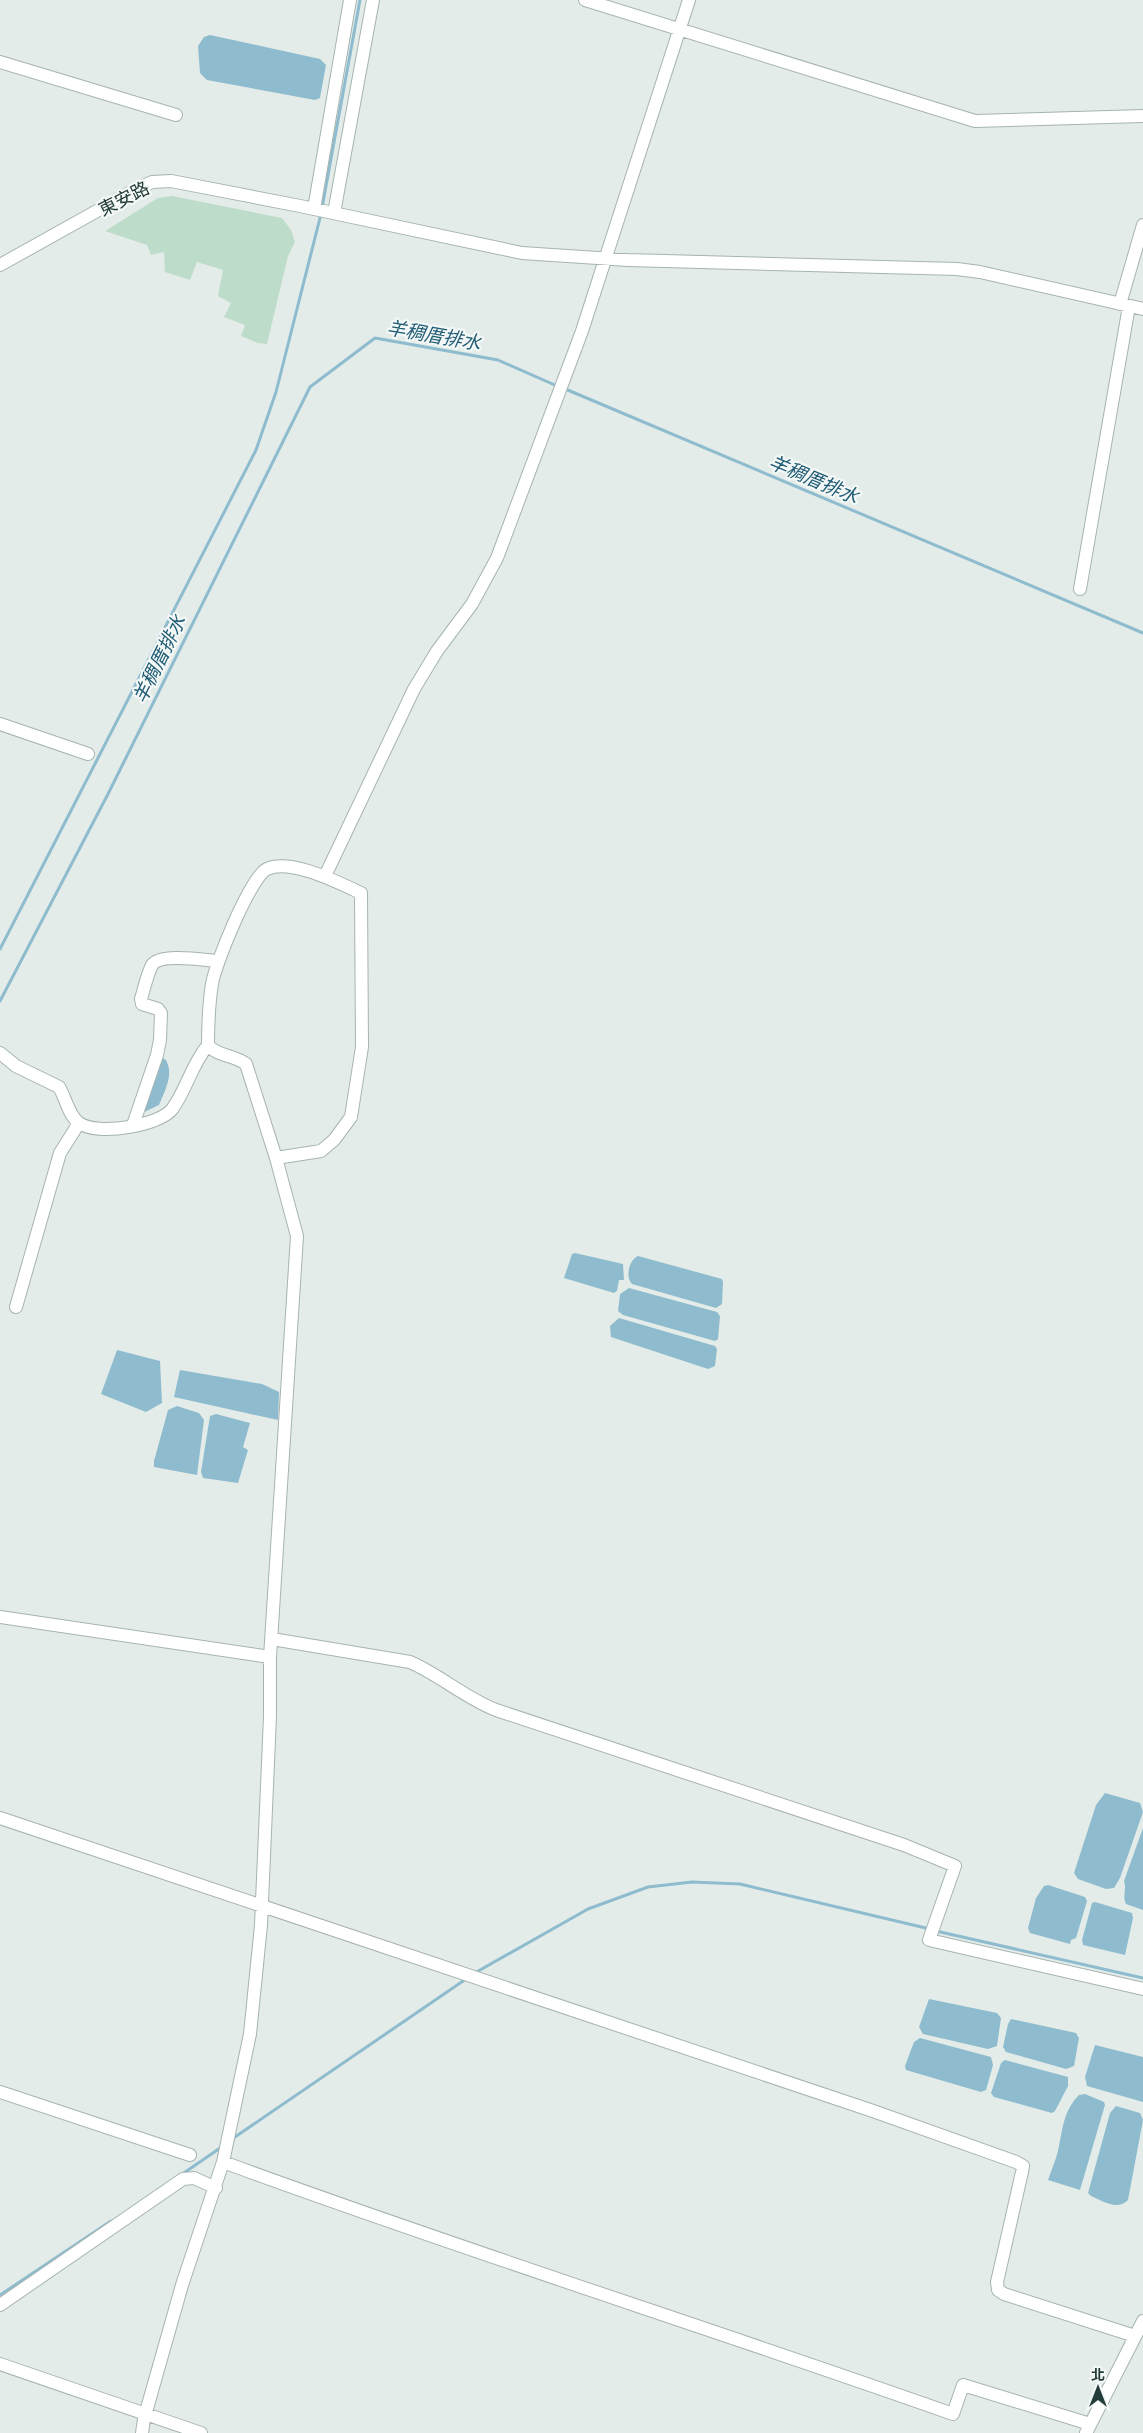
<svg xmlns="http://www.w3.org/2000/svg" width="1143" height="2433" font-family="Karla,'Noto Sans TC',sans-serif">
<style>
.green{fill:#bddcc9}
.water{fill:#8ebcce}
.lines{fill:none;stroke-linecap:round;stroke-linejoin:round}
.stream{stroke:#8ebcce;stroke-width:3}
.minor-casing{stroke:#a6b4b1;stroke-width:14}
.minor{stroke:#fff;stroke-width:12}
.labels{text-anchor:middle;stroke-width:4.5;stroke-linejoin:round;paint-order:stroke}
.street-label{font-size:18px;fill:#233c39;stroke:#f3f8f6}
.water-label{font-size:19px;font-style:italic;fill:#215c75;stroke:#f3f8f6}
</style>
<rect width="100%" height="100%" fill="#e3ece9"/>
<path class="green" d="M172 196 282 218 291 230 295 242 288 256 267 344 258 343 241 336 245 325 224 317 231 303 218 296 223 270 197 262 190 280 165 272 164 252 151 255 147 245 105 231 158 198Z"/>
<path class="water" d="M210 35 320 59 326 65 320 98 315 100 207 80 200 73 198 46 204 37Z
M161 1057 166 1060C174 1075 165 1090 159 1105L140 1114Z
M575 1253 623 1264 624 1280H619L617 1291 614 1293 564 1278 572 1254Z
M638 1256 722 1279 723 1282 722 1304 716 1308 632 1284C625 1277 629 1260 638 1256Z
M629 1288 717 1312 720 1316 718 1339 715 1341 623 1315 618 1311 620 1294Z
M619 1318 715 1346 717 1349 715 1366 708 1369 611 1337 610 1326Z
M117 1350 160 1361 162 1403 146 1412 101 1394Z
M180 1370 262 1384 279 1392 278 1420 174 1397Z
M177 1406 199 1413 204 1420 197 1475 154 1467V1461L168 1410Z
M216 1414 250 1423 243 1447 248 1450 238 1483 203 1478 201 1472 210 1416Z
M1105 1793 1140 1803 1143 1812 1120 1878 1114 1888 1106 1889 1078 1879 1074 1873 1096 1805Z
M1143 1828V1910L1126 1904C1122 1896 1127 1889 1124 1881Z
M1048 1885 1085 1897 1087 1901 1076 1938 1071 1940 1070 1944 1030 1933 1028 1928 1036 1898 1044 1886Z
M1095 1902 1132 1913 1133 1918 1125 1955 1083 1945 1082 1940 1092 1903Z
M929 1999 997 2013 1001 2018 997 2046 988 2049 923 2034 919 2027Z
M1011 2019 1076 2033 1079 2038 1074 2066 1066 2069 1006 2052 1003 2047 1008 2024Z
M920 2038 991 2057 993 2065 986 2090 981 2092 906 2070 905 2066 914 2042Z
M1095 2045 1143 2057V2102L1087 2086 1085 2077Z
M1005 2060 1068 2077V2086L1055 2111 1052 2113 994 2097 991 2093 1001 2063Z
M1085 2094 1104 2102 1105 2105 1080 2190 1048 2180C1052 2169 1057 2157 1059 2146 1063 2127 1064 2110 1079 2095Z
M1116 2106 1140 2113 1143 2120 1128 2200C1118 2211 1102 2201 1091 2196L1088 2193 1110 2113Z"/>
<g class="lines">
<path class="stream" d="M322 208 360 0
M563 388 1143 633
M0 949 256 450 276 392 321 214
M0 1001 108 794 310 387 375 338 498 360 557 386
M936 1931 1143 1978
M473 1974 588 1909 648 1887 692 1882 740 1884 930 1929
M232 2139 466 1979
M181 2175 223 2146
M0 2295 111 2221"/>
<g class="minor-casing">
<path id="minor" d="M585 0 975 121 1143 116
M0 62 176 115
M314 209 350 0
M334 213 373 0
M0 265 131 192 152 182 171 181 300 206 522 253 628 260 957 269 980 272 1143 309
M1120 304 1143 225
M1080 589 1129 306
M0 724 88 754
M325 876 414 689 437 651 472 604 497 558 582 331 689 0
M0 1053 16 1066 59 1087C66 1098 68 1115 79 1123 97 1136 161 1126 173 1108 187 1088 192 1064 208 1045
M133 1125 157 1055 160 1040 161 1013 158 1009 142 1004 141 999C144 989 147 975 152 965 160 953 204 960 217 961
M16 1307 60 1153 79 1123
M0 1617 270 1657
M272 1639 410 1662C440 1675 465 1698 496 1710L904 1845 955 1866 929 1940 1143 1989
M0 1818 873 2111 1016 2162 1023 2166 1022 2172 997 2282 998 2290 1004 2294 1135 2336
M0 2092 190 2155
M223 2162C465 2251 710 2328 953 2414L963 2385 1090 2424
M0 2305 183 2179 194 2178 216 2188
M0 2364 201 2433
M142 2433 144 2419 182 2285 223 2162 250 2034 261 1925 270 1716V1657L297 1236 276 1158 246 1064C235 1055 216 1056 208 1045 208 1025 209 1003 212 984 215 964 251 876 267 869 291 858 339 883 361 893L362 1047 351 1117 334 1140 321 1151 276 1158
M1086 2433 1143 2321"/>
</g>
<use href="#minor" class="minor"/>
</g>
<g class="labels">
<g class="street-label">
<text transform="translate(124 199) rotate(-27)" y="6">東安路</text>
</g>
<g class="water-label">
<text transform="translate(434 335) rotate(10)" y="7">羊稠厝排水</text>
<text transform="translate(814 479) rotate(23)" y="7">羊稠厝排水</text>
<text transform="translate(159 659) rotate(-64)" y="7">羊稠厝排水</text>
</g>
</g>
<g transform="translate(1098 2388)" stroke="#f3f8f6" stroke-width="4" paint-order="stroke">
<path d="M0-4L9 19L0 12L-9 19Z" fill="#233c39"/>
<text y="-8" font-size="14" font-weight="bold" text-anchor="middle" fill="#233c39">北</text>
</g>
</svg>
